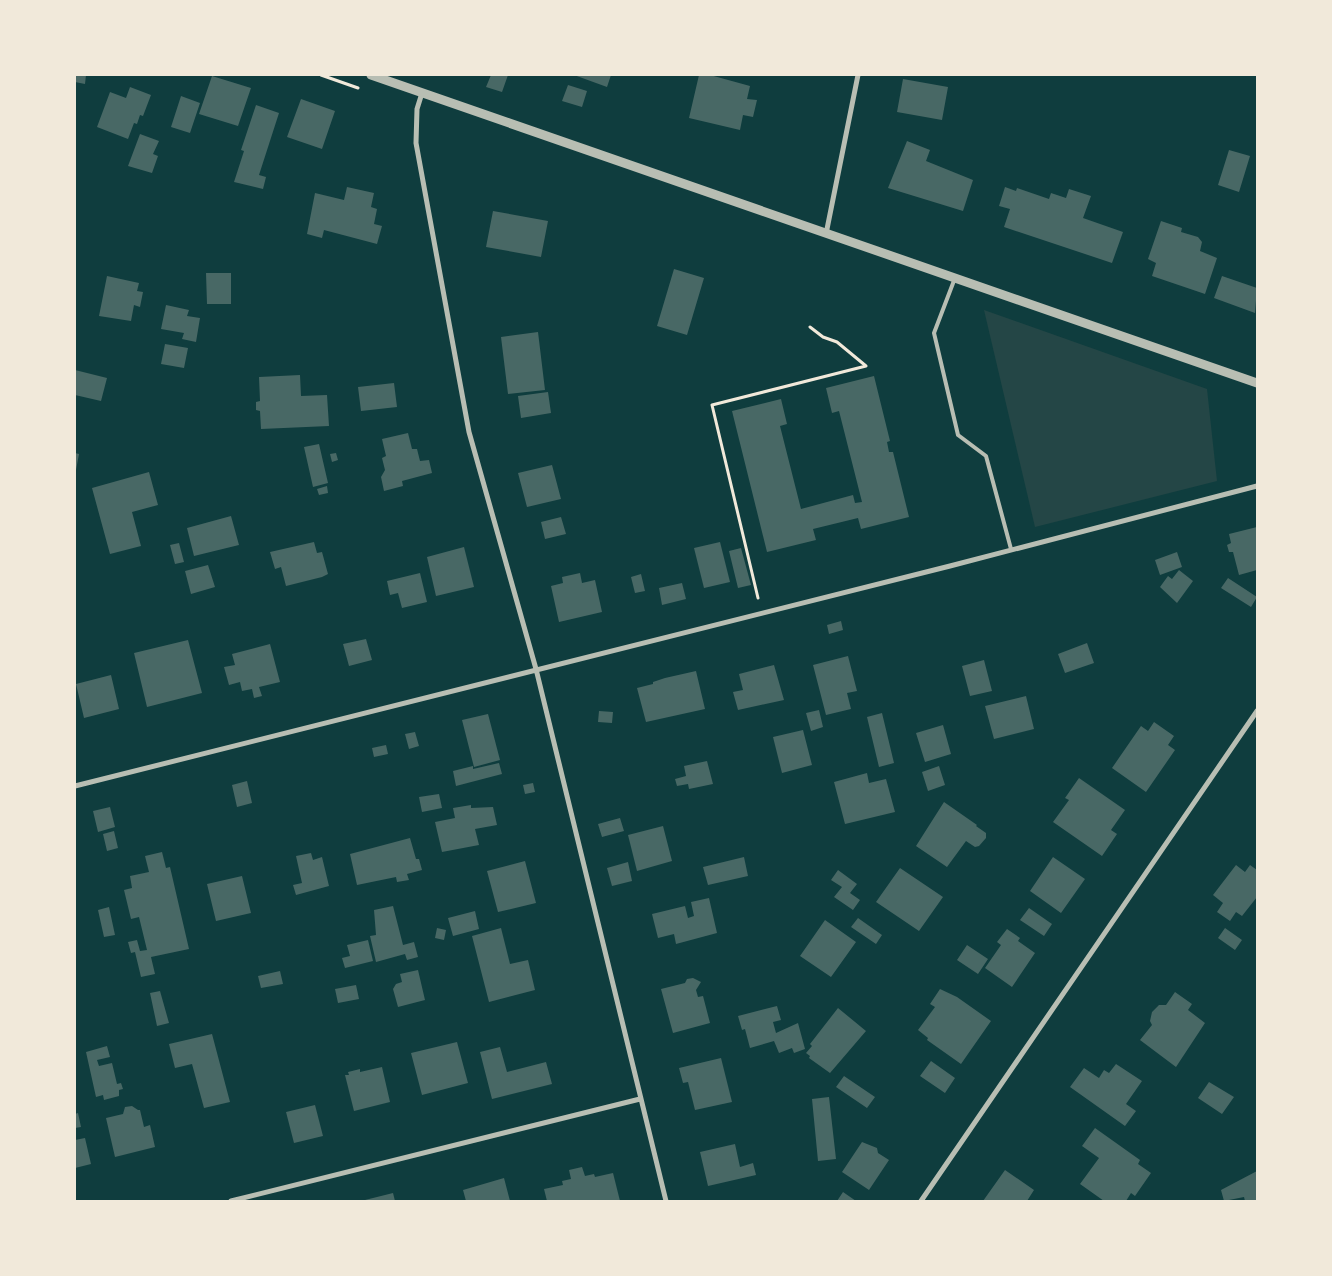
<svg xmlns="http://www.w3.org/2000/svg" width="1332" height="1276" font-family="Spectral,serif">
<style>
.green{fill:#244646}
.building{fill:#486865}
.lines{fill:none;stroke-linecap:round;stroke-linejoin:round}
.path{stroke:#f1e9da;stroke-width:3}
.service{stroke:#b8beb3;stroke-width:4}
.minor{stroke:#b8beb3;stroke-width:5}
.tertiary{stroke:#b8beb3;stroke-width:9}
</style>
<rect width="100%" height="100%" fill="#0f3d3e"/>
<path class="green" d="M984 310 1207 389 1217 481 1035 527Z"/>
<path class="building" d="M75 75H86L85 84 75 82Z
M491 75H508L502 92 486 87Z
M574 75H611L607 87Z
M699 75H710L750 86 747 99 757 100 753 117 743 115 740 130 689 118Z
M212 76 251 88 238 126 199 114Z
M903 79 948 87 942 120 897 112Z
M568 85 587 91 582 107 562 101Z
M130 87 151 95 143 116 140 115 137 124 134 123 128 139 97 127 110 92 126 98Z
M181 96 200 103 190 133 171 127Z
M301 99 335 111 322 149 287 137Z
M256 105 279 113 259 175 266 177 263 189 234 182 244 151 241 150Z
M140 134 159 141 153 154 158 156 152 173 128 166Z
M907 141 930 150 926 161 973 180 963 211 888 188Z
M1229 150 1250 156 1239 192 1218 185Z
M347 187 374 193 371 207 377 209 374 224 382 226 377 244 324 230 322 238 307 234 315 193 344 200Z
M1005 187 1016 191 1017 188 1049 199 1051 193 1066 198 1069 189 1091 196 1083 218 1123 232 1112 263 1004 227 1010 209 999 206Z
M493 211 548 221 541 257 486 247Z
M1161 221 1182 228 1181 232 1198 237 1202 242 1200 251 1217 258 1205 294 1152 276 1156 263 1148 259Z
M674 269 704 278 687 335 657 326Z
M206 273H231V304H207Z
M107 276 139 283 137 291 143 292 140 307 134 305 131 321 99 316Z
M1222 276 1257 288 1255 313 1214 298Z
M166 305 189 310 187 316 200 318 196 342 182 339 184 333 161 329Z
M538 332 545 390 508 394 501 337Z
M165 344 188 348 184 368 161 364Z
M75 370 107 378 101 401 75 395Z
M300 375 301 396 327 395 329 426 261 429 260 411 256 410V402L260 401 259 377Z
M874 376 890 441 887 442 889 452H893L909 517 861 529 858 518 813 529 816 540 767 552 732 411 781 399 787 424 780 426 801 509 853 495 855 503 862 502 839 411 832 413 826 388Z
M394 383 397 407 361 411 358 387Z
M548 392 551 413 521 418 518 396Z
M408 433 412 449H417L420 461 429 460 432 473 402 481 403 486 384 491 381 477 385 470 382 458 386 456 382 439Z
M319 444 328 483 313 487 304 447Z
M75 453 79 454 76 470H75Z
M336 453 338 460 332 462 330 454Z
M552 465 561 499 527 507 518 473Z
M149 472 158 505 132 512 141 546 110 554 92 488Z
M327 486 328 493 319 495 317 489Z
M231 516 239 545 194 556 187 528Z
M561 517 566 534 545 539 541 522Z
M1257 527V570L1239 575 1233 552H1229L1227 545 1231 543 1229 534Z
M314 542 317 553 322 552 328 574 322 577 286 586 281 567 275 569 270 552Z
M720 542 730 582 704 588 694 548Z
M179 543 184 562 175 564 170 545Z
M464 547 474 587 436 596 427 557Z
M741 548 751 585 738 588 729 551Z
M1177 552 1182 567 1160 575 1155 560Z
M208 565 215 587 191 594 185 571Z
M1179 570 1193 581 1177 603 1160 587 1168 576 1172 579Z
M420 573 427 602 402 608 398 593 390 595 387 581Z
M580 573 582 583 595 580 602 612 559 622 551 586 563 583 562 577Z
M641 574 645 591 635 593 631 577Z
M1228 578 1257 597 1251 607 1221 588Z
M682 583 686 599 662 605 659 588Z
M841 621 843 630 829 634 827 625Z
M366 639 372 660 349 666 343 644Z
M188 640 202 693 147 707 134 653Z
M1087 643 1094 663 1065 673 1058 654Z
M270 644 280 682 259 687 262 696 254 698 252 689 242 691 240 682 229 685 224 667 235 665 232 654Z
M848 656 857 691 847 693 851 709 826 715 813 665Z
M984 660 992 691 970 696 962 666Z
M774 665 784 700 738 710 733 692 743 690 739 674Z
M696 671 705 709 646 722 637 688 653 684V682L665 678Z
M111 675 119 709 84 718 76 684Z
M1026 696 1034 729 994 739 985 706Z
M819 710 823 727 811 731 806 713Z
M599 711 613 712 612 723 598 722Z
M882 713 894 763 879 767 867 717Z
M488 714 500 760 474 767 462 720Z
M1154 722 1174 736 1168 745 1175 750 1146 792 1112 768 1141 726 1148 731Z
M943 725 951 754 925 762 916 733Z
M803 730 812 765 782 773 773 737Z
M415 732 419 746 409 749 405 734Z
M386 745 388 754 374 757 372 748Z
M707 761 713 784 689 789 688 784 677 786 675 779 686 776 684 766Z
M499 763 502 774 456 786 453 771 473 766V769Z
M939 766 945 785 928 791 922 772Z
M867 773 869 783 886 779 895 812 845 824 834 782Z
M1079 778 1125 810 1111 830 1117 834 1102 856 1053 822 1069 800 1065 798Z
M247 781 252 803 237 807 232 785Z
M533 783 535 792 525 794 523 785Z
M439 794 442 808 422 812 419 797Z
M944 802 977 825 976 826 986 833V838L979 846 975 847 966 841 947 867 916 846Z
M471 805V808L493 807 497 825 475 829 479 845 442 852 435 822 455 818 453 808Z
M110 807 115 827 98 832 93 811Z
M620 818 624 831 602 837 598 824Z
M663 826 672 861 637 871 628 835Z
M114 831 118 848 107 851 103 834Z
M410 838 416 859H419L422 870 407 874 409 880 397 882 396 877 357 885 350 854Z
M162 852 166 868 170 867 189 949 151 957 155 974 141 977 135 952 131 953 128 942 137 940 140 951 147 950 139 917 131 919 124 890 132 888 130 876 149 872 145 856Z
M311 853 313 860 322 857 329 886 296 895 293 885 302 883 296 856Z
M744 857 748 876 708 885 703 867Z
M1053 857 1085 879 1061 913 1030 891Z
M525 861 536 903 498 912 487 871Z
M628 862 632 881 612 886 607 868Z
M1236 865 1245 872 1250 865 1257 870V897L1242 916 1236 912 1230 921 1217 912 1223 903 1213 895Z
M900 868 943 897 919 931 876 902Z
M838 870 857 884 850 893 860 900 853 910 834 897 842 887 831 880Z
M242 876 251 913 216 921 207 884Z
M709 898 717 933 676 944 674 934 658 938 652 914 685 906 688 918 694 916 691 902Z
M393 906 403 945 414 942 418 957 407 960 405 954 376 962 370 936 376 935 374 910Z
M109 907 115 935 104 937 98 910Z
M1029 908 1052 924 1044 936 1020 920Z
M475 911 479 929 453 936 448 918Z
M858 918 882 935 876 944 851 927Z
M825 920 856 942 831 977 800 956Z
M437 928 446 930 444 940 435 938Z
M501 928 510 964 528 960 535 990 489 1002 472 936Z
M1225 928 1242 940 1235 950 1218 938Z
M1007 929 1020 938 1018 941 1035 953 1012 987 985 968 1001 945 997 942Z
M368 940 373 961 345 968 342 958 350 956 347 945Z
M967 945 988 959 978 974 957 960Z
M418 970 425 1000 398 1007 393 989 396 984 402 982 400 974Z
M280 971 283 984 261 988 258 976Z
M693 978 701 982 696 990 698 997 703 996 710 1023 673 1033 661 989 685 983 687 979Z
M356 985 359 999 338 1003 335 989Z
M940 989 957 997 991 1021 961 1064 927 1040 928 1038 918 1030 935 1007 930 1004Z
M160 991 169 1023 157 1026 150 993Z
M1175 992 1192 1004 1188 1010 1205 1023 1176 1067 1140 1040 1152 1025 1150 1021 1152 1012 1159 1005H1166Z
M777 1006 781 1020 773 1022 776 1033 798 1023 805 1049 794 1053 792 1048 779 1053 774 1041 750 1048 745 1029 742 1030 738 1016Z
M838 1008 866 1031 830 1073 809 1058 810 1056 806 1053 812 1046 810 1044Z
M212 1034 230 1102 204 1108 192 1064 175 1068 169 1044Z
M457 1042 468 1083 422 1095 411 1053Z
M107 1046 110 1057 97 1060 99 1066 112 1063 117 1084 121 1083 123 1089 119 1090V1096L104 1100 103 1095 96 1097 86 1052Z
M500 1047 507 1072 546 1062 552 1084 492 1099 480 1052Z
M721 1058 732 1102 695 1110 688 1082 683 1083 679 1068Z
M931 1061 955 1078 945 1093 920 1076Z
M1116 1064 1142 1081 1126 1104 1136 1111 1125 1126 1070 1087 1084 1068 1099 1078 1104 1070 1109 1073Z
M382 1067 390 1102 354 1111 345 1075H349L348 1072 360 1069V1072Z
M844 1076 875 1097 867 1108 836 1087Z
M1209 1082 1234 1097 1222 1114 1198 1098Z
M829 1097 836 1159 818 1161 812 1099Z
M315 1105 323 1136 294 1143 286 1112Z
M132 1106 138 1110H140L144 1127 150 1125 155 1147 115 1157 106 1118 123 1114 125 1107Z
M78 1113 81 1127 75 1128V1114Z
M1095 1128 1140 1160 1138 1164 1151 1173 1135 1196 1131 1193 1126 1201H1104L1080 1184 1099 1158 1082 1146Z
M85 1138 91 1164 75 1168V1140Z
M862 1142 877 1148 878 1153 889 1160 869 1190 842 1172Z
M735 1144 740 1167 753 1163 756 1175 708 1186 700 1152Z
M582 1167 585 1176 594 1174 595 1177 613 1173 620 1201H547L544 1189 563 1185 562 1181 571 1179 569 1170Z
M1005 1170 1034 1190 1027 1201H983Z
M1257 1171V1201H1245L1244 1197 1224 1201 1221 1190Z
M504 1178 510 1201H466L463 1190Z
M843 1192 856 1201H837Z
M393 1193 395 1201H365V1200Z"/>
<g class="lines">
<path class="path" d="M321 75 358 88
M758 598 712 405 866 366 837 342 823 337 810 327"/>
<path class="service" d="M955 278 934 333 958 435 986 456 1011 549"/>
<path class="minor" d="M422 93 417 109 416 143 469 432 536 669 666 1201
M826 234 858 75
M75 786 950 566 1257 486
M231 1201 640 1099
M921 1201 1257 711"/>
<path class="tertiary" d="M371 75 1257 383"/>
</g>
<rect width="1332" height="1276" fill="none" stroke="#f1e9da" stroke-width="152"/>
</svg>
